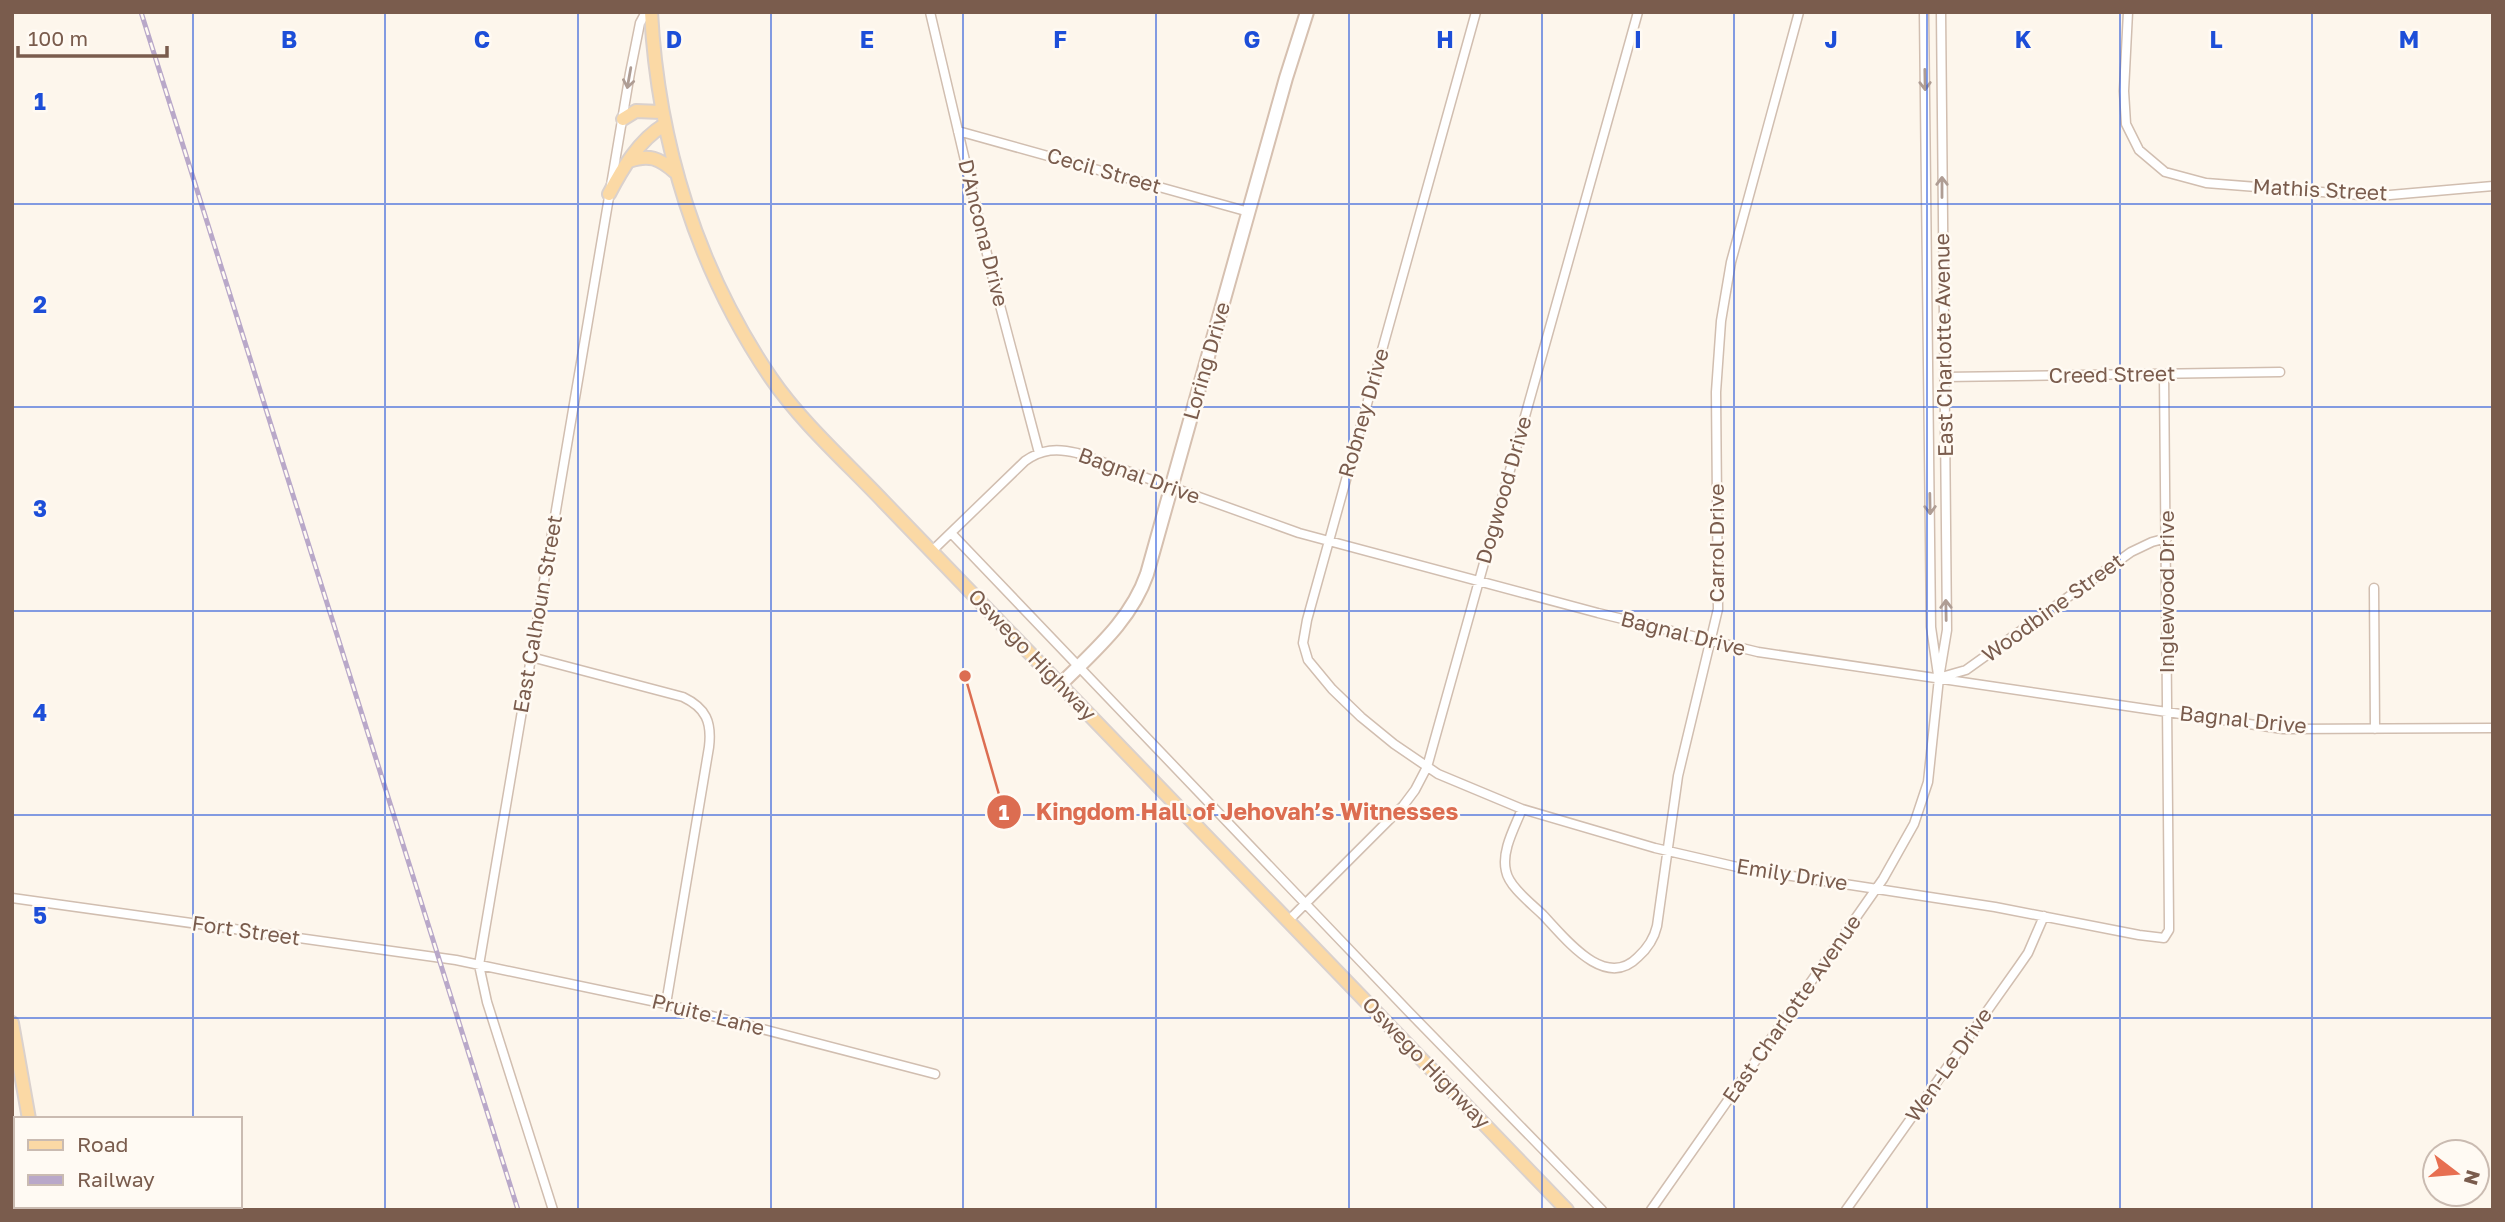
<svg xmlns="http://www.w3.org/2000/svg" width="2505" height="1222" font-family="'Golos Text',sans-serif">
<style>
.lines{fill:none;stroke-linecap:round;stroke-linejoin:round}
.street-casing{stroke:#d1beb0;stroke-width:11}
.secondary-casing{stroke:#d6c0b0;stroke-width:16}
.primary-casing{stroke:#dad1cd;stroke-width:16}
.street{stroke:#fff;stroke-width:8}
.secondary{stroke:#fff;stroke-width:12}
.primary{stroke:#fbd9a5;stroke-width:12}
.rail-casing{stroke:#b9a8c9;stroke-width:5}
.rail{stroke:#fffaf3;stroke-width:2.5;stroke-dasharray:8;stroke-linecap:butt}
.oneway{stroke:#af9d94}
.grid{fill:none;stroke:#1d4ed8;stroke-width:2;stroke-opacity:0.55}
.labels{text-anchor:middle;stroke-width:5;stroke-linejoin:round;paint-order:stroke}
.street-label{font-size:21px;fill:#7a5c4d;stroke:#fffaf3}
.grid-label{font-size:23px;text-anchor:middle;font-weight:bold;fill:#1d4ed8;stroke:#fffaf3;stroke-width:5;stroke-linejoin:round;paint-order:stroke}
.leader{fill:none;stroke:#dc6d51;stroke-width:2.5}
.callout-dot{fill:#dc6d51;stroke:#fffaf3;stroke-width:2.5}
.mark-label{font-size:21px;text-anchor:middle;font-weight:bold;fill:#fff}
.callout-label{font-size:23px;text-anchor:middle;font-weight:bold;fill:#dc6d51;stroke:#fffaf3;stroke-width:5;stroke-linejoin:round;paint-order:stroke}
</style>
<rect width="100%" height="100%" fill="#fdf6ec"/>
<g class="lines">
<g class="street-casing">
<path id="street" d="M930 12 992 275 1039 453
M1476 12 1307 620 1303 643 1308 660 1332 689 1361 717 1394 744 1438 774 1522 809 1655 848 1746 869 1995 907 2139 935 2164 938 2169 930V924L2164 374
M1924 12 1931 627 1938 675
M2128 12 2124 91 2126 124 2139 150 2165 172 2206 183 2360 195H2390L2493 186
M958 131 1249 212
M1944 377 2280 372
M951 533 1409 1012 1602 1210
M932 551 1025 461C1042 449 1057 448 1077 453L1299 533 1598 613 1758 652 2283 729 2493 728
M2374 588 2375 729
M531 657 683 697C706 708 712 722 709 747L666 1004
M1945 676 1966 670 2131 552 2152 542 2167 538
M1522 809C1515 827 1501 851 1506 871 1509 887 1532 904 1543 915 1565 938 1605 991 1638 957 1648 948 1654 939 1657 926L1678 776 1718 609 1716 392 1721 321 1731 262 1799 12
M12 898 456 960 666 1004 935 1074
M1288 921 1403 806 1415 790 1427 767 1638 12
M553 1210 487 1002 479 965 630 73 640 23 646 12
M1651 1210 1883 879 1914 824 1928 782 1939 678 1947 630 1941 12
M1846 1210 2019 966 2028 953 2044 916"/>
</g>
<g class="secondary-casing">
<path id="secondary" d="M1061 684C1095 650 1131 620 1147 574L1286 78 1307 12"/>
</g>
<g class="primary-casing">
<path id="primary" d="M651 12C658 143 697 269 771 378 801 422 846 462 883 501L1567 1210
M623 119 636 111 661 112
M629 161C649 154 659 158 675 172
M609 194C622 169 639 140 664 125
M12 1023 29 1119
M45 1206V1210"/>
</g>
<use href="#street" class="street"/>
<use href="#secondary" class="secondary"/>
<use href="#primary" class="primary"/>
<g class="rail-casing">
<path id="rail" d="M141 12 518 1210"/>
</g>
<use href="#rail" class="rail"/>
</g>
<defs><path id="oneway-shaft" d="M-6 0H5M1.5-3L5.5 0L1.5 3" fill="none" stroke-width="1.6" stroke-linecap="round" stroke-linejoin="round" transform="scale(1.75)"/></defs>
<g class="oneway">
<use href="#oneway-shaft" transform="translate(629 78) rotate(100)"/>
<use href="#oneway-shaft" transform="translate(1925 80) rotate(89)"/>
<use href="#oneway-shaft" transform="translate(1942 187) rotate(-90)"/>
<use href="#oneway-shaft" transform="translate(1930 504) rotate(89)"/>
<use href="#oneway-shaft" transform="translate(1946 610) rotate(-91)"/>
</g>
<path class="grid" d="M193 12V1119M385 12V1210M578 12V1210M771 12V1210M963 12V1210M1156 12V1210M1349 12V1210M1542 12V1210M1734 12V1210M1927 12V1210M2120 12V1210M2312 12V1210M12 204H2493M12 407H2493M12 611H2493M12 815H2493M12 1018H2493M193 1206V1210"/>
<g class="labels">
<g class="street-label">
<text transform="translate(1104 171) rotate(16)" y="7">Cecil Street</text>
<text transform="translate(2320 190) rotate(3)" y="7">Mathis Street</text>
<text transform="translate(983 233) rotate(76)" y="7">D'Ancona Drive</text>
<text transform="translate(1944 345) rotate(-91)" y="7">East Charlotte Avenue</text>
<text transform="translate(1207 361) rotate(-74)" y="7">Loring Drive</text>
<text transform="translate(2112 375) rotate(-1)" y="7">Creed Street</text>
<text transform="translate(1364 413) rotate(-74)" y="7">Robney Drive</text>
<text transform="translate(1139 476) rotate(20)" y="7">Bagnal Drive</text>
<text transform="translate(1504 490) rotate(-74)" y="7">Dogwood Drive</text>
<text transform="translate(1717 543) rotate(-90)" y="7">Carrol Drive</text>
<text transform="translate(2167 592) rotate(-90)" y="7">Inglewood Drive</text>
<text transform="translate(2053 608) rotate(-36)" y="7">Woodbine Street</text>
<text transform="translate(538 614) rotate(-80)" y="7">East Calhoun Street</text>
<text transform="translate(1683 634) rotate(14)" y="7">Bagnal Drive</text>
<text transform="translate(1032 655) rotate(46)" y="7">Oswego Highway</text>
<text transform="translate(2243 720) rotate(6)" y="7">Bagnal Drive</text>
<text transform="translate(1792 875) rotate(9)" y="7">Emily Drive</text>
<text transform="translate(246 931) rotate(8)" y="7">Fort Street</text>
<text transform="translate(1792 1009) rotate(-55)" y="7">East Charlotte Avenue</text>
<text transform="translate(708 1015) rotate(14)" y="7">Pruite Lane</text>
<text transform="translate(1426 1063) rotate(46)" y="7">Oswego Highway</text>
<text transform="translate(1949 1065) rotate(-55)" y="7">Wen-Le Drive</text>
</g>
</g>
<g class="grid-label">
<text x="289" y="48">B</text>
<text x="482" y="48">C</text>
<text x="674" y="48">D</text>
<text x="867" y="48">E</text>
<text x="1060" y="48">F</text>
<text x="1252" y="48">G</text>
<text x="1445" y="48">H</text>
<text x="1638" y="48">I</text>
<text x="1831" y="48">J</text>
<text x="2023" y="48">K</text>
<text x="2216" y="48">L</text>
<text x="2409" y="48">M</text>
<text x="40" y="110">1</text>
<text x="40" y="313">2</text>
<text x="40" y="517">3</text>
<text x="40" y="721">4</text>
<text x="40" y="924">5</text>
</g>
<path class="leader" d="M965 676L1004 812"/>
<g class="callout-dot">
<circle cx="965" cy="676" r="7"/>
<circle cx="1004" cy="812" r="18"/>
</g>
<g class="mark-label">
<text x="1004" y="820">1</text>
</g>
<g class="callout-label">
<text x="1247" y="820">Kingdom Hall of Jehovah’s Witnesses</text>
</g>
<rect width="2505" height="1222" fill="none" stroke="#7a5c4d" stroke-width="28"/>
<rect x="14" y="1117" width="228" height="91" fill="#fffaf3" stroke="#cabbb1" stroke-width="2"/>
<rect x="28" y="1140" width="35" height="10" fill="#fbd9a5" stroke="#cabbb1" stroke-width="2"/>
<text x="77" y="1152" font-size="21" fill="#7a5c4d">Road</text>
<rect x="28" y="1175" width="35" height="10" fill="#b9a8c9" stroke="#cabbb1" stroke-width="2"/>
<text x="77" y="1187" font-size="21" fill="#7a5c4d">Railway</text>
<g transform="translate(2456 1173) rotate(106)"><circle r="33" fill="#fffaf3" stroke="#cabbb1" stroke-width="2"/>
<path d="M0-5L12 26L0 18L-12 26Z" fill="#e76f51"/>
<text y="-10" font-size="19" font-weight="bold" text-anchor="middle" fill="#7a5c4d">N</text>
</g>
<path d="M18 46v10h149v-10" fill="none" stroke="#7a5c4d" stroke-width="3.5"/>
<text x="28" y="46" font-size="21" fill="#7a5c4d" stroke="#fffaf3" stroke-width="5" paint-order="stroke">100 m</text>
</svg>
